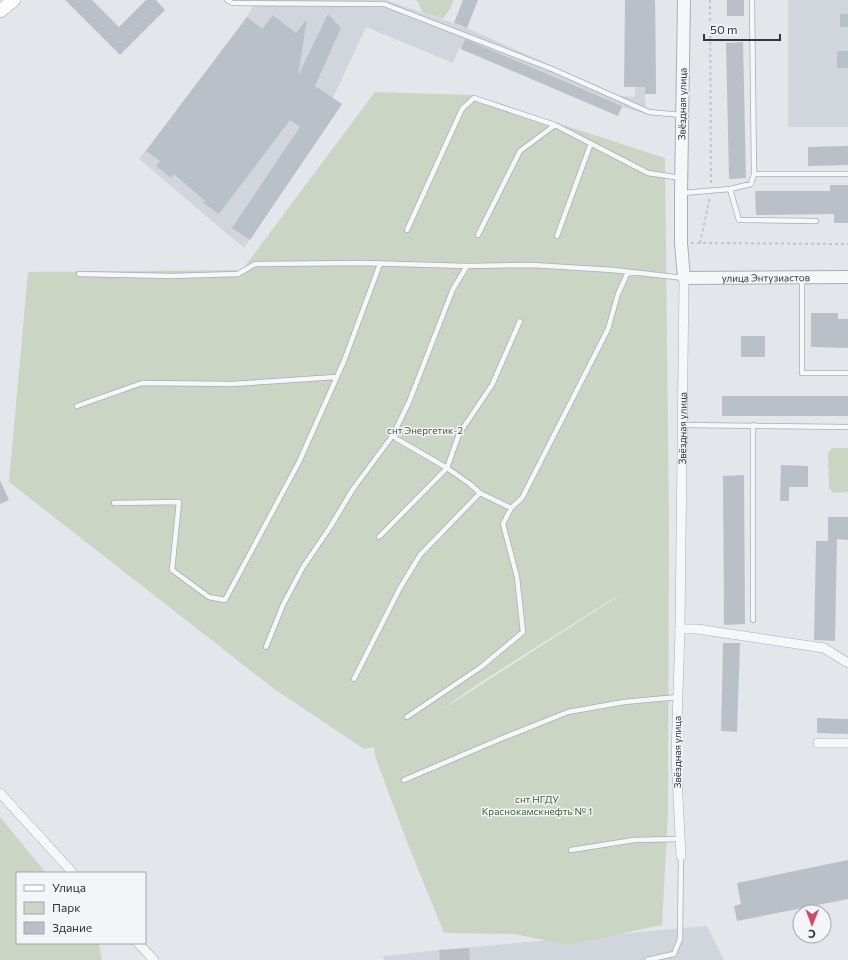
<svg xmlns="http://www.w3.org/2000/svg" width="848" height="960" font-family="Commissioner,sans-serif">
<style>
.built{fill:#d1d6dd}
.green{fill:#cad5c4;fill-rule:evenodd}
.building{fill:#bac0c8}
.lines{fill:none;stroke-linecap:round;stroke-linejoin:round}
.service-casing{stroke:#a8aeb5;stroke-width:6}
.minor-casing{stroke:#a8aeb5;stroke-width:10}
.tertiary-casing{stroke:#a8aeb5;stroke-width:14}
.secondary-casing{stroke:#a8aeb5;stroke-width:14}
.path{stroke:#c1c5ca;stroke-width:2;stroke-dasharray:3 3;stroke-linecap:butt}
.service{stroke:#f6f7f9;stroke-width:4.5}
.minor{stroke:#f6f7f9;stroke-width:9}
.tertiary{stroke:#f6f7f9;stroke-width:12}
.secondary{stroke:#fff;stroke-width:13}
.labels{text-anchor:middle;stroke-width:3;stroke-linejoin:round;paint-order:stroke}
.street-label{font-size:10px;fill:#2b3543;stroke:#f3f5f8}
.park-label{font-size:10px;fill:#425f38;stroke:#f3f5f8}
</style>
<rect width="100%" height="100%" fill="#e3e7eb"/>
<path class="built" d="M256 0H386L467 28 620 96 635 97V87H624L655 0 656 94H645L646 114 622 107 618 116 459 48 453 63 366 27 333 98 342 104 244 248 139 159 247 17Z
M788 0H848V127H788Z
M707 926 724 960H384L383 956 439 950Z"/>
<path class="green" d="M414 0H454L451 7 443 19 422 12 418 2Z
M375 92 471 95 665 158 669 527 668 813 662 925 568 945 514 934 444 933 407 842 375 756 374 747 364 749 273 688 9 482 28 272 242 270ZM617 596V597L440 711 475 686Z
M832 448H848V492L833 493 829 487 828 453Z
M0 817 46 873H17V943H99L102 960H0Z"/>
<path class="building" d="M65 0H92L119 27 146 0H156L165 10 120 55Z
M463 0H478L467 28 454 23Z
M625 0H655L656 94H645V87H624Z
M727 0H744V16H727Z
M328 14 341 28 315 86 342 104 250 240 232 228 300 127 290 120 219 214 203 203 205 201 174 174 171 178 156 166 160 161 146 151 247 17 262 29 273 15 296 33 307 19 298 76Z
M840 14H848V27H840Z
M465 39 622 106 618 116 461 49Z
M743 42 746 178 729 179 726 43Z
M837 51H848V68H837Z
M848 146V165L808 166V147Z
M830 185H848V223H834V214L756 215 755 191H830Z
M811 313H838V319H848V348L811 347Z
M741 336H765V357H741Z
M722 396H848V416H722Z
M781 465 808 466V487H789V501H780Z
M744 475 745 624 724 625 723 476Z
M0 480 9 500 0 504Z
M828 517H848V540L837 539 835 641 814 640 816 541H828Z
M723 643H740L737 732 721 731Z
M817 718 848 719V734L817 733Z
M848 860V899L737 921 734 906 741 904 737 883Z
M469 948 470 960H440L439 950Z"/>
<g class="lines">
<g class="service-casing">
<path id="service" d="M227 0 232 3 384 4 552 69 649 112 681 115
M754 174H848
M730 189 739 220 816 221
M683 193 730 189 751 184 754 174 752 0
M407 230 462 109 474 98 555 125 648 173 681 178
M478 235 520 151 555 125
M557 236 591 143
M79 274 172 276 238 274 255 264 364 263 467 266 532 265 613 270 684 278
M802 278V373H848
M77 406 142 383 232 384 336 377
M683 425 848 427
M753 425V620
M393 435 409 402 453 289 467 266
M114 503 179 502 172 570 209 597 225 600 299 462 344 361 380 264
M379 537 447 468 459 434 492 385 520 321
M266 647 283 605 303 567 329 529 353 489 393 435 397 439 447 468 470 484 480 493 511 508
M354 679 400 588 420 555 480 493
M407 717 481 667 523 632 517 577 503 524 511 508 522 498 608 329 618 294 628 272
M404 780 498 740 568 712 624 702 678 697
M571 850 634 840 680 839
M647 960 674 954 680 939 681 856"/>
</g>
<g class="minor-casing">
<g id="minor">
<path d="M680 629H697L824 648 848 663"/>
<path d="M818 743H848"/>
<path d="M0 793 73 873"/>
<path id="s1" d="M681 856 676 756 680 629 684 278"/>
<path d="M138 943 154 960"/>
</g>
</g>
<g class="tertiary-casing">
<g id="tertiary">
<path id="s2" d="M684 0 681 193V243L684 278 848 277"/>
</g>
</g>
<g class="secondary-casing">
<path id="secondary" d="M0 11 14 0"/>
</g>
<path class="path" d="M710 0 711 185
M691 243 848 244
M700 243 710 197"/>
<use href="#service" class="service"/>
<use href="#minor" class="minor"/>
<use href="#tertiary" class="tertiary"/>
<use href="#secondary" class="secondary"/>
</g>
<g class="labels">
<g class="street-label">
<text transform="translate(682 104) rotate(-89)" y="4">Звёздная улица</text>
<text dy="4" stroke="none"><textPath href="#s2" startOffset="360">улица Энтузиастов</textPath></text>
<text dy="4" stroke="none"><textPath href="#s1" startOffset="428">Звёздная улица</textPath></text>
<text transform="translate(677 752) rotate(-90)" y="4">Звёздная улица</text>
</g>
<g class="park-label">
<text x="425" y="434">снт Энергетик-2</text>
<text x="537" y="803">снт НГДУ<tspan x="537" dy="12">Краснокамскнефть № 1</tspan></text>
</g>
</g>
<rect x="16" y="872" width="130" height="72" fill="#f3f5f8" stroke="#a3a8b0"/>
<rect x="24" y="885" width="20" height="6" fill="#ffffff" stroke="#a3a8b0"/>
<text x="52" y="892" font-size="12" fill="#2b3543">Улица</text>
<rect x="24" y="902" width="20" height="12" fill="#cad5c4" stroke="#a3a8b0"/>
<text x="52" y="912" font-size="12" fill="#2b3543">Парк</text>
<rect x="24" y="922" width="20" height="12" fill="#bac0c8" stroke="#a3a8b0"/>
<text x="52" y="932" font-size="12" fill="#2b3543">Здание</text>
<g transform="translate(812 924) rotate(181)"><circle r="19" fill="#f3f5f8" stroke="#a3a8b0"/>
<path d="M0-3L7 15L0 10L-7 15Z" fill="#cd4b66"/>
<text y="-6" font-size="11" font-weight="bold" text-anchor="middle" fill="#2b3543">С</text>
</g>
<path d="M704 34v6h76v-6" fill="none" stroke="#2b3543" stroke-width="2"/>
<text x="710" y="34" font-size="12" fill="#2b3543" stroke="#f3f5f8" stroke-width="3" paint-order="stroke">50 m</text>
</svg>
